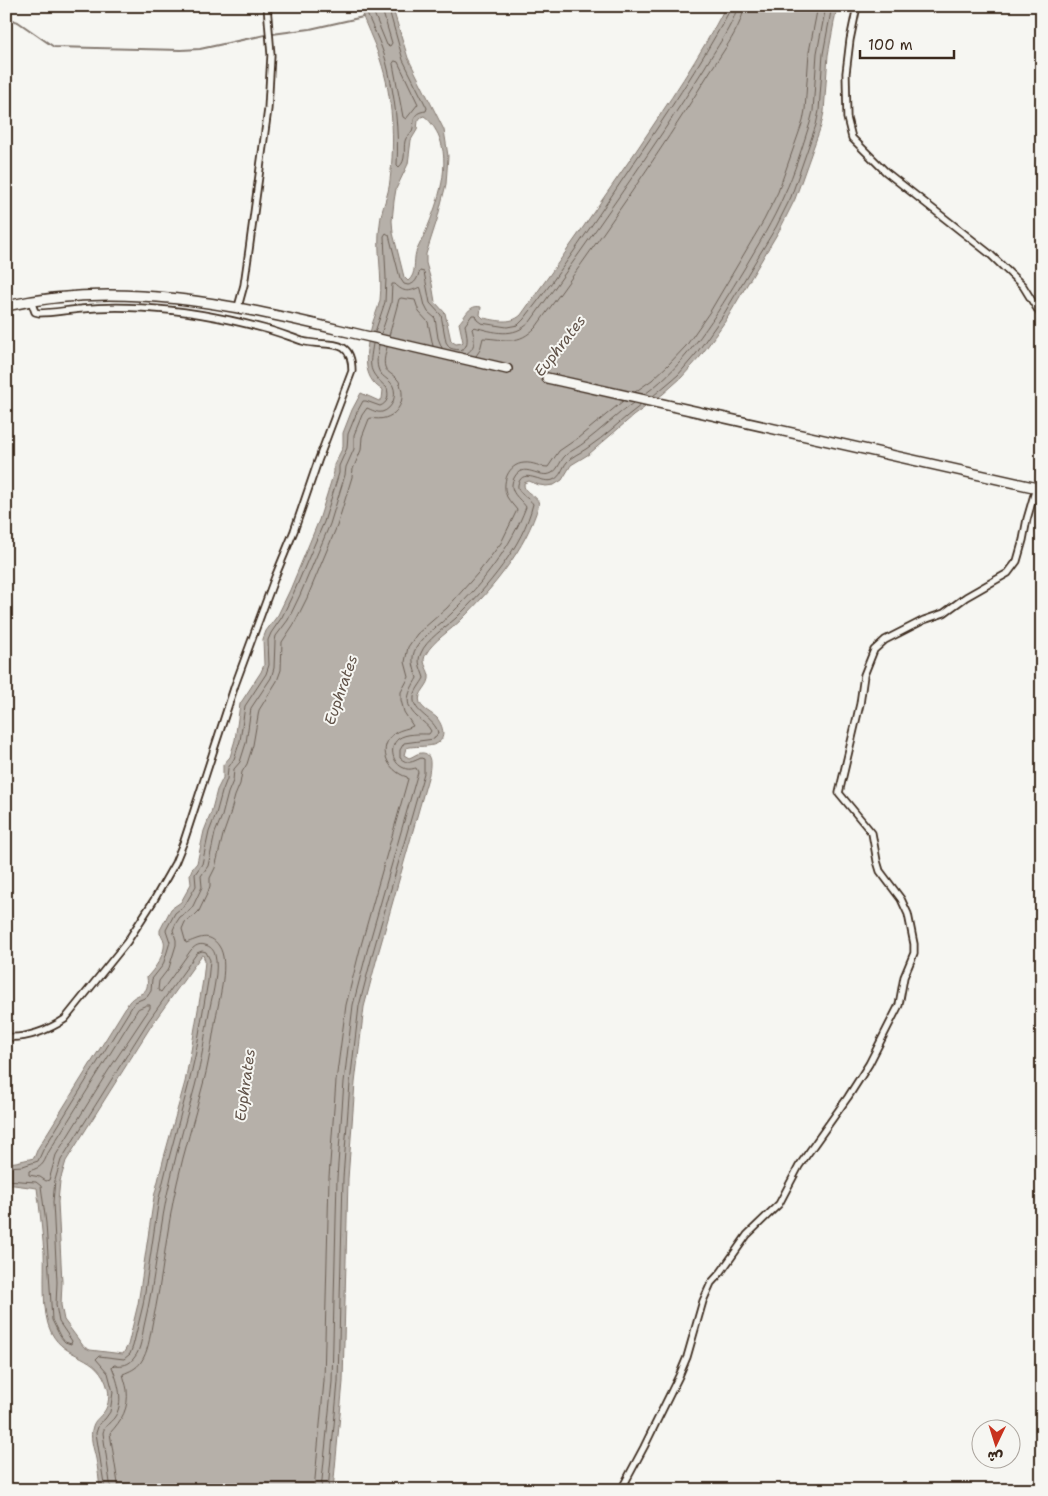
<svg xmlns="http://www.w3.org/2000/svg" width="1048" height="1496" font-family="'Shantell Sans','Playpen Sans Arabic',sans-serif">
<style>
.water{fill:#b6b0a9;stroke:#857a71;fill-rule:evenodd}
.lines{fill:none;stroke-linecap:round;stroke-linejoin:round}
.shore{stroke:#6c6056;stroke-width:1}
.stream{stroke:#857a71;stroke-width:2}
.minor-casing{stroke:#3b2a1e;stroke-width:9}
.primary-casing{stroke:#3b2a1e;stroke-width:12}
.minor{stroke:#f6f6f2;stroke-width:5.5}
.primary{stroke:#f6f6f2;stroke-width:9}
.labels{text-anchor:middle;stroke-width:4;stroke-linejoin:round;paint-order:stroke}
.water-label{font-size:15px;font-style:italic;fill:#605248;stroke:#f6f6f2}
</style>
<rect width="100%" height="100%" fill="#f6f6f2"/>
<filter id="ink" filterUnits="userSpaceOnUse"><feTurbulence type="fractalNoise" baseFrequency=".02" numOctaves="2"/><feDisplacementMap in="SourceGraphic" scale="10" xChannelSelector="R" yChannelSelector="G"/><feConvolveMatrix kernelMatrix="1 2 1 2 8 2 1 2 1" color-interpolation-filters="sRGB"/></filter>
<g filter="url(#ink)">
<path class="water" d="M359 6H392L408 58 444 130 448 156 446 184 437 220 426 254V263L432 284 435 302 445 313 451 341 456 344 462 343 463 342 459 323C466 316 469 304 481 307L480 315 483 318C496 320 510 325 521 315 560 261 598 206 636 151 668 103 700 57 726 6H837L828 55 824 112 821 126 795 199 780 229 726 320 700 357 681 378 663 394 633 416 589 454 571 465 562 480 554 485 546 486 539 485 529 481 524 483C523 495 537 493 539 504 526 549 493 588 461 620 451 630 433 641 426 654 421 662 427 667 429 675 431 686 416 692 420 703 423 710 432 713 437 718 443 726 447 739 436 744 429 747 418 746 410 747L406 748 404 755 409 758C413 757 417 753 421 753 433 752 430 767 429 774L378 954 364 1007 355 1083 348 1179 343 1382 333 1490H100C99 1480 98 1469 96 1459 94 1449 89 1437 93 1426 95 1420 98 1419 102 1414 108 1409 110 1397 108 1389 98 1351 66 1362 51 1332 41 1312 45 1275 44 1252 42 1231 40 1209 37 1188L6 1184V1163L16 1162 34 1158 38 1148 129 1002C138 991 150 997 147 977 156 968 172 945 160 934V930L171 909 181 902 191 884 190 874 192 869 197 863 204 831 211 813 217 790 223 778V765L230 757 235 740 240 704 261 672 264 665 263 639 266 631 278 615 290 590 319 520 334 472V465L343 447V433L352 410 361 393 379 401 382 399 383 390C360 378 366 350 371 329 373 319 378 310 380 300 383 275 376 249 380 224 381 209 389 195 390 180 395 140 393 98 380 59 374 41 365 24 359 6ZM424 116C430 120 434 127 438 134 452 164 438 202 426 231 423 238 419 245 416 252 413 262 417 274 408 281L404 277 393 233 392 221 394 201 396 189 408 164 411 140 417 130 418 121 421 117ZM203 955 205 961 203 980 191 1051 185 1082 164 1157 154 1197 138 1304 128 1345 123 1354 90 1350 84 1347 64 1320 61 1305 62 1282 58 1202 60 1181 66 1161 153 1023 201 956Z"/>
<g class="lines">
<path class="shore" d="M364 6C371 25 381 42 386 61 395 95 399 130 397 165L399 167C407 160 403 150 405 141 406 136 410 135 412 131 416 121 410 113 426 111L427 108 403 60 388 6
M371 6 387 45 390 46 392 43 381 6
M395 61 398 62 418 104 406 119 403 117 393 64Z
M375 332 385 302 386 278 384 236 386 233 389 235 400 278 404 284 408 285C416 284 417 278 420 271L424 272 430 303 441 315 446 342 450 348C471 355 468 339 465 325L472 315H475L477 320 481 323 507 327 518 325 524 319C562 271 595 220 629 170 664 118 700 66 730 10V6
M381 334 391 304 392 284H395C404 293 409 292 420 287L421 289 425 306 428 312 435 318 438 338 442 348
M389 336 399 299 401 298 415 300 419 312 428 322 433 346
M466 354C476 348 475 339 472 329L474 327C494 332 513 339 530 322 590 239 650 154 705 67 713 53 736 21 737 6
M476 356 480 350 483 338C506 339 518 346 536 327 597 243 657 158 711 70 721 55 744 23 744 6
M635 392 652 380 668 365 686 346 711 310 764 220 778 192 803 121 805 110 809 52 818 6
M645 394C689 362 716 315 744 269 758 245 773 221 784 195 795 172 802 147 810 123L813 111 817 53 826 6
M653 396 678 375 696 354 722 317 776 227 791 197 816 125 819 111 823 54 832 6
M147 1005H150V1008L108 1071 56 1155 49 1180 46 1181 40 1177 29 1175V1171C42 1167 43 1165 48 1153L138 1009Z
M6 1167 23 1166 38 1161 43 1150 133 1005 135 1002 147 997 151 991 152 979 163 965 170 942 166 930 175 913 185 905 196 886 195 874 202 864 209 832 216 814 222 792 227 779 228 768 234 759 240 741 245 706 266 674 269 665 268 640 271 633 282 617 294 592 324 522 339 473V466L347 448 348 434 357 412 363 401H366L380 406C388 403 389 396 387 388 368 371 369 368 373 344
M6 1180 36 1182 41 1186 46 1223 52 1320 60 1336 65 1342 71 1344 72 1341 59 1322 56 1305 57 1282 53 1202 55 1180 61 1160 149 1020 197 953 202 951 206 952 210 960 208 981 196 1052 189 1083 169 1158 159 1198 143 1305 133 1346 130 1354 124 1359 99 1356 96 1359 108 1373 113 1392 110 1412 105 1419 99 1424 96 1433 105 1490
M111 1490 103 1433C104 1426 110 1423 114 1418 125 1403 118 1382 112 1367L114 1365C123 1366 129 1365 134 1358 141 1350 142 1336 144 1326 156 1277 159 1226 171 1177 178 1146 187 1116 195 1086 202 1060 205 1033 210 1007 213 993 219 969 215 955 214 950 210 946 205 945 199 943 195 946 191 950L161 992 158 990 159 981 169 968 176 945V940L173 930 176 923 180 917 189 911 193 906 202 887 201 876 208 866 215 833 222 816 228 793 233 781 234 769 240 762 246 743 251 708 271 678 274 668 275 641 276 636 288 620 300 595 330 524 345 475 346 467 354 449V435L362 415 367 408C372 410 377 413 382 412 393 409 397 395 393 386 389 378 380 377 378 368 376 361 378 352 379 345
M119 1490 110 1433C122 1420 129 1408 127 1390 126 1384 124 1379 123 1374 130 1371 136 1369 141 1362 148 1352 150 1337 152 1325 163 1278 166 1230 177 1183 184 1151 194 1120 202 1088 209 1064 212 1040 216 1017 219 999 230 962 219 946 209 931 198 939 186 943L182 929 185 922 194 916 199 911 208 892 210 886V878L215 868 223 835 229 818 235 796 240 784 242 772 247 764 253 745 259 710 277 681 281 670 282 642 294 624 307 598 337 526 352 477 353 469 361 450 362 437 369 419 371 418C392 423 408 405 400 384 398 376 387 374 385 367 383 360 386 353 387 347
M314 1490 324 1381 329 1177 336 1081 346 1005 360 949 408 779 407 777C387 771 376 747 395 733 401 729 408 729 413 726L404 712 401 700V692L409 677 405 662 408 647 417 634 447 608 478 573 501 543 517 510C514 506 510 502 507 497 501 483 508 464 524 463 533 462 540 467 548 467L559 451 578 438 623 401
M321 1490 332 1382 337 1178 344 1082 353 1005 367 951 418 772 416 768C412 769 408 770 404 768 393 764 388 748 398 739 406 733 420 734 429 734L431 731C428 725 423 722 417 717 402 703 409 692 417 678 414 668 410 658 416 648 425 634 440 625 452 613 483 583 511 547 526 507 520 498 507 492 514 478 523 460 540 480 552 473 559 469 560 460 566 455 572 450 579 447 585 442 601 430 616 415 633 403
M328 1490 338 1382 343 1178 350 1083 359 1006 373 952 424 773V759L421 758C412 762 408 765 400 758V750L404 743 434 739 438 733C435 718 412 713 414 697 415 690 421 684 424 678 422 670 416 662 421 653 426 640 446 627 456 618 487 588 523 546 533 504 529 497 512 492 520 480 526 470 543 484 553 480 561 477 562 468 567 462 572 456 580 453 586 449 606 436 622 419 641 405"/>
<path class="stream" d="M6 18 18 22 54 47 181 50 200 49 265 35 310 29 363 17"/>
<g class="minor-casing">
<path id="minor" d="M857 6 850 40 846 73 847 118 852 138 886 172 990 254 1023 286 1042 317
M238 307 244 285 249 250 268 109 271 55 267 6
M6 1037C26 1039 49 1030 65 1019L127 942 154 900 175 863 184 841 235 685 275 577 294 531 318 461 352 371C352 335 327 348 302 341 290 337 278 332 266 329 226 318 183 310 142 308 122 307 101 307 81 309 67 310 53 313 39 313L35 312 31 301
M621 1490 644 1447 679 1376 687 1357 703 1301 711 1283 721 1272 747 1235 779 1204 799 1166 848 1097 869 1064 899 1005 904 977 914 953V944L908 914 901 899 880 871 877 861 872 833 839 793 860 704 864 675 874 650 885 640 924 620 944 613 966 597 1008 573 1017 561 1023 540 1027 519 1036 488"/>
</g>
<g class="primary-casing">
<path id="primary" d="M6 306C119 280 230 304 340 330 396 343 451 356 507 369
M547 378 1042 489"/>
</g>
<use href="#minor" class="minor"/>
<use href="#primary" class="primary"/>
</g>
</g>
<g class="labels">
<g class="water-label">
<text transform="translate(560 346) rotate(-52)" y="5">Euphrates</text>
<text transform="translate(341 690) rotate(-71)" y="5">Euphrates</text>
<text transform="translate(245 1085) rotate(-82)" y="5">Euphrates</text>
</g>
</g>
<rect width="1048" height="1496" fill="none" stroke="#f6f6f2" stroke-width="25"/>
<rect x="12" y="12" width="1023" height="1471" fill="none" stroke="#3b2a1e" stroke-width="2" filter="url(#ink)"/>
<g transform="translate(996 1444) rotate(184)"><circle r="24" fill="#f6f6f2" stroke="#aba49d"/>
<path d="M0-4L9 19L0 12L-9 19Z" fill="#c8321e"/>
<text y="-8" font-size="14" font-weight="bold" text-anchor="middle" fill="#3b2a1e">ش</text>
</g>
<path d="M860 50v8h94v-8" fill="none" stroke="#3b2a1e" stroke-width="2.5"/>
<text x="868" y="50" font-size="15" fill="#3b2a1e" stroke="#f6f6f2" stroke-width="4" paint-order="stroke">100 m</text>
</svg>
